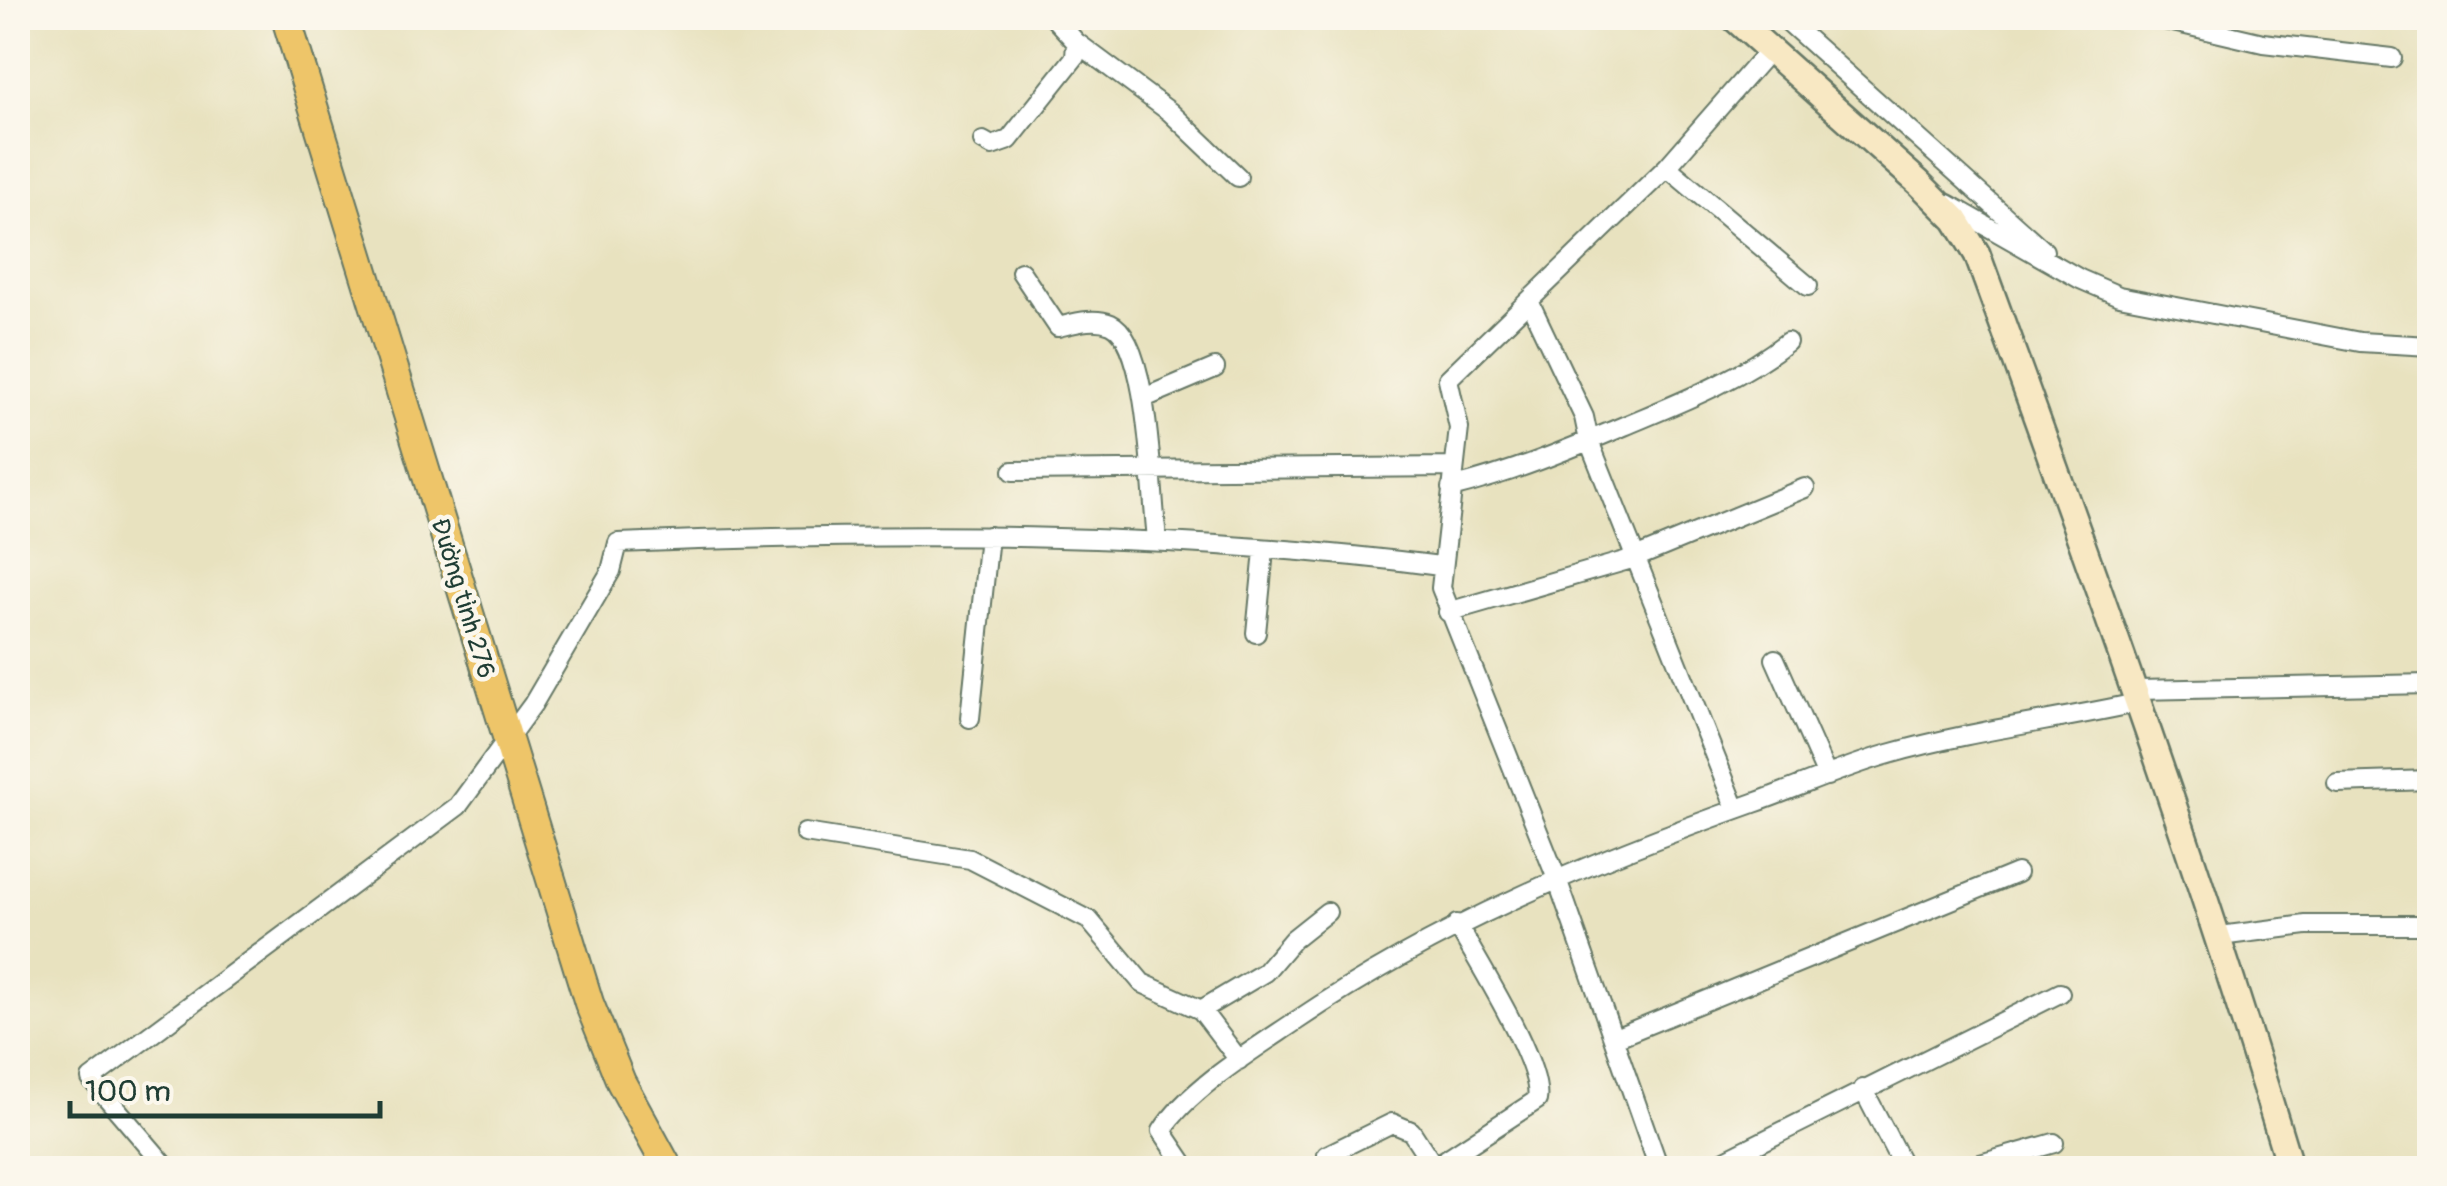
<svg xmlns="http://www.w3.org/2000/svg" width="2447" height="1186" font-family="Pangolin,sans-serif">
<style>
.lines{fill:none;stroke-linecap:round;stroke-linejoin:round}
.street-casing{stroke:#657765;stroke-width:22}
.secondary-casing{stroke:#657765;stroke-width:30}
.primary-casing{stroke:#657765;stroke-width:32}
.street{stroke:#fff;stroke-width:18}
.secondary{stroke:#f8e8c3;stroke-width:25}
.primary{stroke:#eec569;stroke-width:28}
.labels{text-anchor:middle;stroke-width:9;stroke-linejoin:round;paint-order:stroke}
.street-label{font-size:25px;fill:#1f3d34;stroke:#fbf7ec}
</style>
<rect width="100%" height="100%" fill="#fbf7ec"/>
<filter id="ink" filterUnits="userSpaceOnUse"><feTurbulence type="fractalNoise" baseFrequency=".01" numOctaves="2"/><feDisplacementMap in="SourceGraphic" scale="20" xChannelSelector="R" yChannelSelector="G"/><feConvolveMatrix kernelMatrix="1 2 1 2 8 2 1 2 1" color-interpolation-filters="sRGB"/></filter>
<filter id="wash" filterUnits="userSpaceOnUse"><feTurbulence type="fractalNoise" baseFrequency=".0048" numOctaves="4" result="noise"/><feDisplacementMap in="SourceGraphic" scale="40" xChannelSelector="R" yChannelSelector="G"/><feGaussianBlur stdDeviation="2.25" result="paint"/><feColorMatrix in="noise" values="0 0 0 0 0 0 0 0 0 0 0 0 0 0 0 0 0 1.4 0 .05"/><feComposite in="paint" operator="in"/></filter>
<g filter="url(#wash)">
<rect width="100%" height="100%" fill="#e8e2bf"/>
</g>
<g filter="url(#ink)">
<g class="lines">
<g class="street-casing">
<path id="street" d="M1784 18 2044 251
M2156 18 2263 43 2392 58
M1076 42 1170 112 1238 177
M983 141 992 146 1009 140 1075 57 1076 42 1054 18
M1667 167 1808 286
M1948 204 2080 279 2119 296 2360 342 2430 346
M1021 272 1058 327C1075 323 1094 317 1111 324 1150 341 1151 495 1157 538
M1529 301 1584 417 1589 441 1736 809
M1144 398 1215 368
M1013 471 1454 467
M1451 488C1512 473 1567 450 1624 426 1681 402 1739 380 1787 342
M1448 612 1635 558 1805 488
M1256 633 1264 551
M1775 659 1827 776
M2137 690 2430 684
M970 718 989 536
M2337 783 2430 780
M805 833 970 859 1089 920 1142 983 1201 1010 1239 1060
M2220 936 2306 925H2430
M1201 1010 1265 972 1293 939 1327 912
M1615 1038 2017 873
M1863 1089 1904 1168
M1327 1155 1392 1123 1411 1131 1435 1168
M167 1168 91 1079 458 806 533 704 611 571 618 543C893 532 1167 531 1440 566
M1187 1168 1162 1131C1187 1090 1256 1048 1296 1021 1438 925 1593 860 1754 803 1799 787 1843 767 1889 754 1972 730 2057 721 2141 702
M1433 1168 1537 1100C1544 1065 1476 960 1457 924
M1659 1168 1557 879 1441 588 1459 428 1448 379 1667 167 1771 48
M1709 1168 2060 993
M1966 1168 2054 1143"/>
</g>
<g class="secondary-casing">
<path id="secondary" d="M1734 18 1919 183 1956 220 1977 254C2088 557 2197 859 2290 1168"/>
</g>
<g class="primary-casing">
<path id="primary" d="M286 18 589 1003 621 1082 668 1168"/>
</g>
<use href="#street" class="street"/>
<use href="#secondary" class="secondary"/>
<use href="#primary" class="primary"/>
</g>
</g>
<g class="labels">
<g class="street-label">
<text transform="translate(464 598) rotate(73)" y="9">Đường tỉnh 276</text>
</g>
</g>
<rect width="2447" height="1186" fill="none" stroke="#fbf7ec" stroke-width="60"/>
<path d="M70 1101v15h310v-15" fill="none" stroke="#1f3d34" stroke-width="5"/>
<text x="85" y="1101" font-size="30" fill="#1f3d34" stroke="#fbf7ec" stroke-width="8" paint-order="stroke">100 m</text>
</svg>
